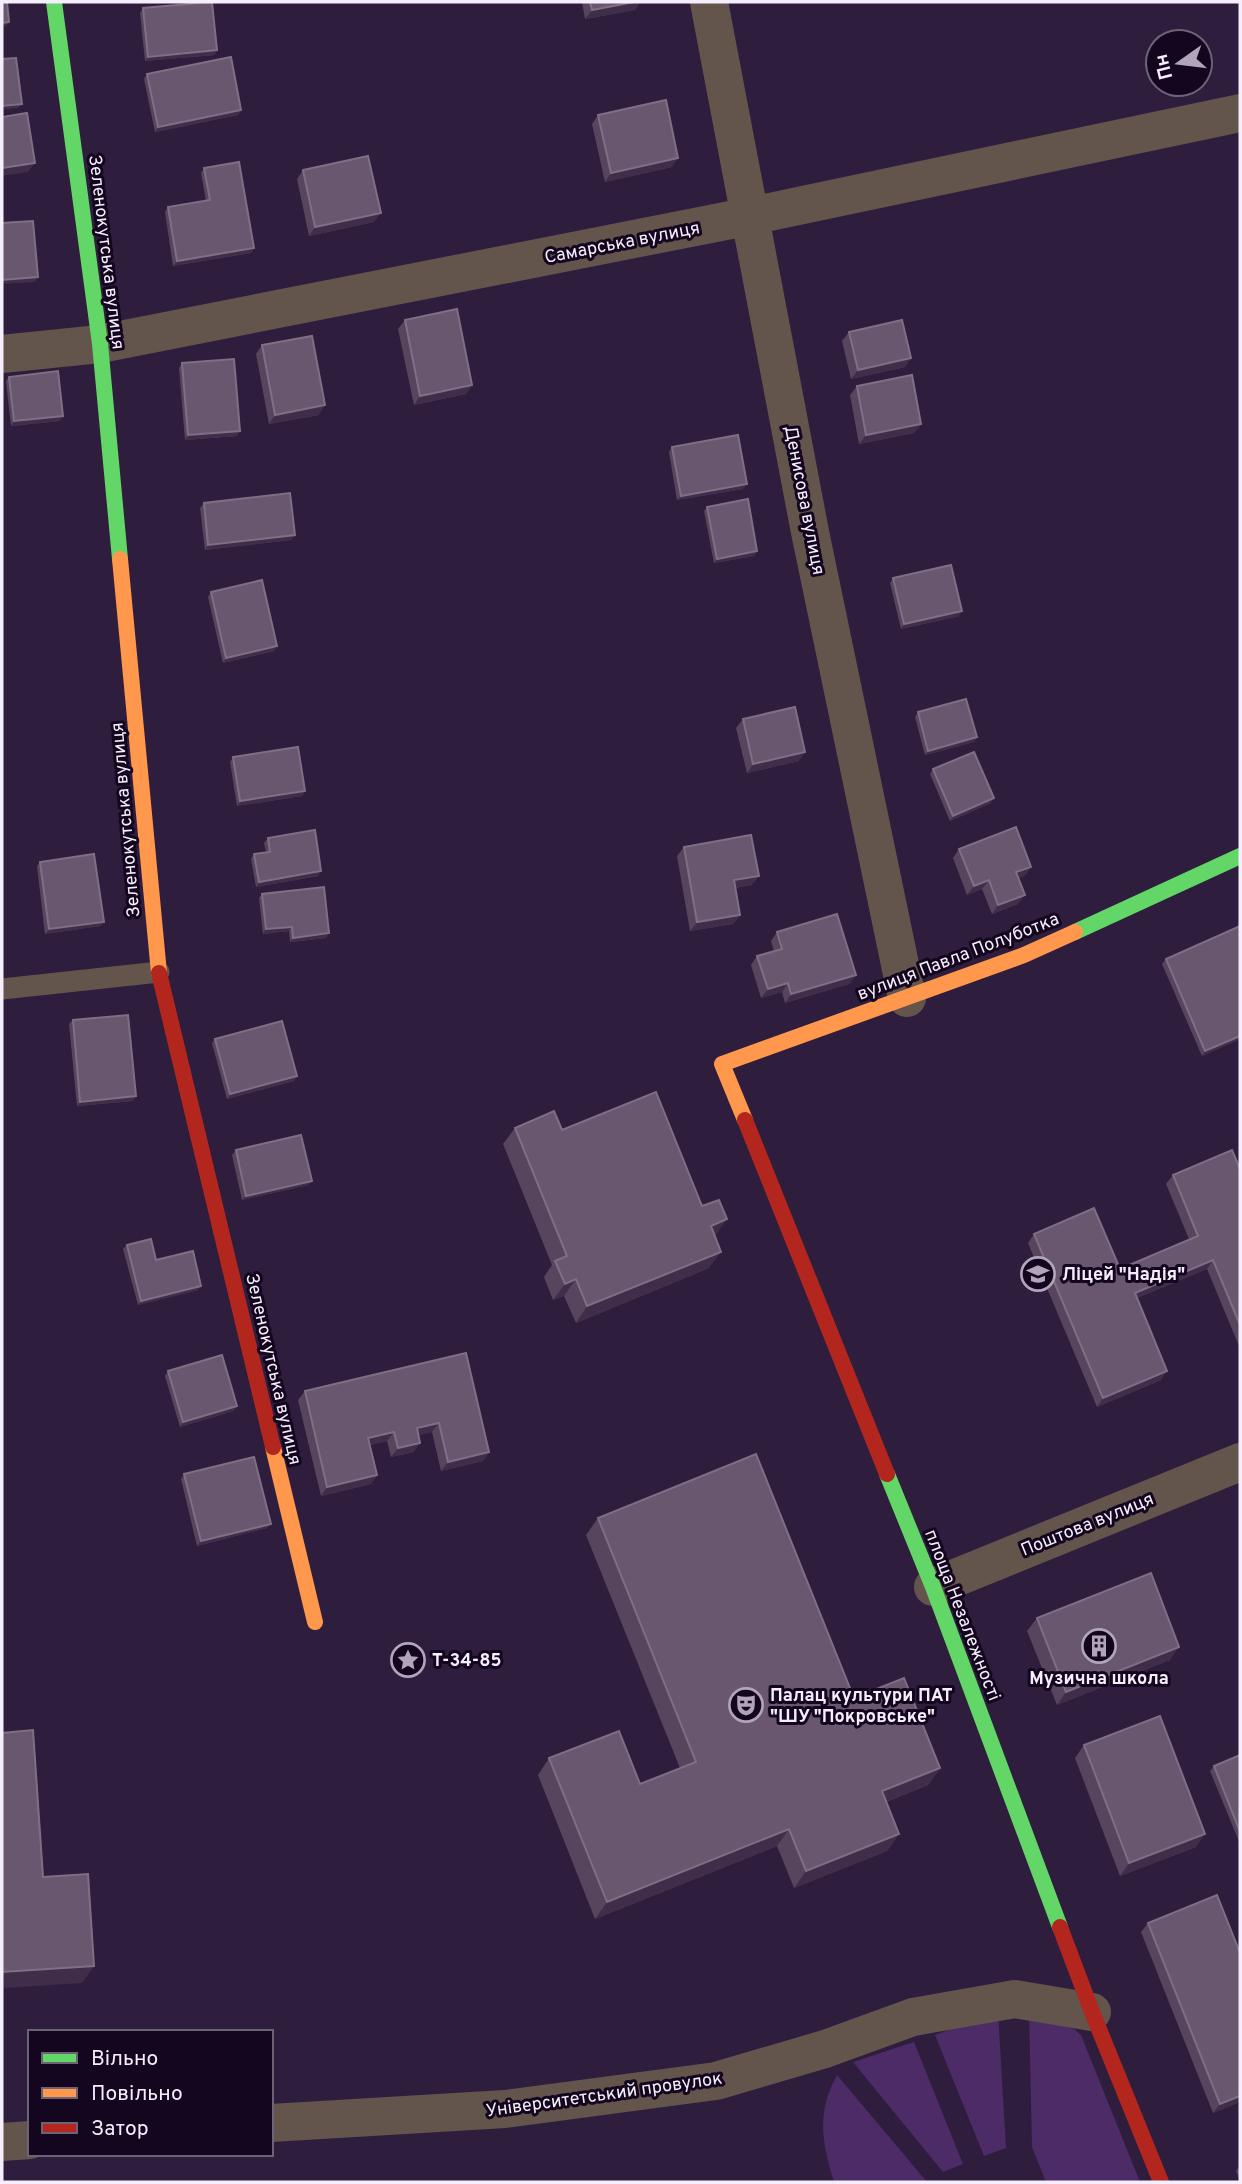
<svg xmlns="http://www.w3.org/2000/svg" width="1242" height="2184" font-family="Overpass,sans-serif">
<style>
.green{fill:#4c2b67}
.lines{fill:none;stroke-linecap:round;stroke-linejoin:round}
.lane{stroke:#63544c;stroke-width:21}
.street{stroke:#63544c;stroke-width:38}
.fast{stroke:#63d668;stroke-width:16}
.slow{stroke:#ff974d;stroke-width:16}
.jam{stroke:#b3261e;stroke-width:16}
.wall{fill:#57455e}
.shaded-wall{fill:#402d4a}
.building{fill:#68576f;stroke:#7e6f85;stroke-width:2}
.labels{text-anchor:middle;stroke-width:6;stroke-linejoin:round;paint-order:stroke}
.street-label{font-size:18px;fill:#f5eefd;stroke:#13061e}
.poi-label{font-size:18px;font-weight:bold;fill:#f5eefd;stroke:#13061e;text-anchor:start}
</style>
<rect width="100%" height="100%" fill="#2f1d3d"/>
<path class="green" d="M1029 2010 1074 2029 1081 2035 1140 2182H1046L1032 2147Z
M998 2012 1006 2148 984 2156 935 2035Z
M914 2042 963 2164 943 2172 853 2062Z
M837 2075 927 2182H834C822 2143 816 2113 837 2075Z"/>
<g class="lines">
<path class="lane" d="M2 989 159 972"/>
<path class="street" d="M709 2 810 532 907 998
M2 354 100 344 751 216 1240 113
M933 1587 1240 1462
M271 2123 505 2109 716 2081 825 2049 913 2017 1015 1999 1092 2012
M2 2142 30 2140"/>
<path class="fast" d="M54 2 100 344 120 559
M1075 932 1240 856
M887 1474 933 1587 1060 1927"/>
<path class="slow" d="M120 559 159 973
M745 1120 722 1064 1024 955 1075 932
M273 1447 315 1622"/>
<path class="jam" d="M159 973 273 1447
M745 1120 887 1474
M1060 1927 1092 2012 1161 2182"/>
</g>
<path class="wall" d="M582 2H640L635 10 585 19Z
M143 8 217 50 214 55 145 61 140 13Z
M147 74 241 110 238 115 155 132 144 79Z
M598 115 672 167 605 182 592 124Z
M204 168 254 248 251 253 173 266 165 212 168 207 206 201 201 173Z
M303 170 374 222 309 236 297 179Z
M405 320 472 385 466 394 414 405 398 329Z
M849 332 911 358 905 367 851 379 842 341Z
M262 345 319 415 269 424 256 354Z
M182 363 237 436 185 440 179 368Z
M9 377 60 421 11 426 6 381Z
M857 386 921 424 914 433 859 444 850 395Z
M672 447 743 489 677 500 669 452Z
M204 503 295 535 291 540 205 550 200 508Z
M707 507 757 551 754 556 714 563 704 511Z
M893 578 959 616 901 629 890 583Z
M211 592 277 646 274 651 223 663 208 597Z
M918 712 977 737 974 742 925 755 915 717Z
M743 719 799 761 747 773 736 728Z
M233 757 305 791 302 796 237 806 230 762Z
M933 769 991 803 950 821 930 774Z
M268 838 318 876 256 887 251 859 254 854 266 852 264 843Z
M684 847 752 885 735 888 740 915 733 924 690 931 677 856Z
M959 849 1025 876 1018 878V904L992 914 982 889 967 895 953 858Z
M40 862 104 922 100 926 45 934 37 866Z
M262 894 329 933 326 938 290 942 289 931 263 934 259 898Z
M777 932 856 975 849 984 785 1003 782 992 761 998 751 965 757 956 774 951 771 941Z
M1166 959 1240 1039 1202 1056 1162 964Z
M73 1020 133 1101 77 1106 69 1024Z
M215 1039 297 1076 294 1081 227 1099 212 1043Z
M515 1128 562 1130 715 1236 709 1268 576 1323 564 1296 553 1300 544 1277 552 1265 503 1144Z
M236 1150 312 1181 308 1185 242 1200 232 1155Z
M1240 1169V1346H1239L1207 1269 1137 1298 1161 1380 1097 1407 1028 1243 1034 1234 1120 1269 1189 1239 1166 1184 1173 1175Z
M127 1245 156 1260 198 1290 138 1305 123 1249Z
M466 1353 489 1452 483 1461 441 1471 432 1432 418 1435 414 1452 391 1457 387 1441 370 1445 377 1475 371 1484 321 1496 298 1400 305 1391Z
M168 1371 237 1406 233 1411 180 1427 165 1376Z
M184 1474 267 1528 197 1546 181 1479Z
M598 1518 854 1698 940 1768 928 1785 886 1802 899 1834 887 1851 794 1888 777 1846 595 1919 538 1775 549 1758 640 1784 680 1768 586 1535Z
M1037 1618 1170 1660 1057 1705 1027 1631Z
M1084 1745 1196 1847 1120 1876 1075 1758Z
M1240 1755V1844L1210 1771 1214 1766Z
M1148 1923 1240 2102 1213 2113 1141 1932Z
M1240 2165V2181L1236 2171Z"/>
<path class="shaded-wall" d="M136 2H153L134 4Z
M634 2H640L635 10 585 19 592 10Z
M9 22 6 26 2 27V23Z
M217 50 214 55 145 61 148 57Z
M22 104 18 108 2 110V106Z
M241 110 238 115 155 132 158 127Z
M678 158 672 167 605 182 611 173Z
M35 163 28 172 2 176V168Z
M381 213 374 222 309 236 315 227Z
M254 248 251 253 173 266 177 261Z
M38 277 35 282 2 284V280Z
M911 358 905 367 851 379 858 370Z
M472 385 466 394 414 405 420 396Z
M325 405 319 415 269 424 275 415Z
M63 416 60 421 11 426 14 421Z
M921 424 914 433 859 444 866 435Z
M240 431 237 436 185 440 188 435Z
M747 484 743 489 677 500 681 496Z
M295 535 291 540 205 550 208 545Z
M757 551 754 556 714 563 717 559Z
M962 611 959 616 901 629 904 624Z
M277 646 274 651 223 663 226 658Z
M977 737 974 742 925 755 928 751Z
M805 752 799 761 747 773 753 764Z
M305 791 302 796 237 806 240 801Z
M994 798 991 803 950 821 953 816Z
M1031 867 1025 876 1009 881 1016 872Z
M321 871 318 876 256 887 259 882Z
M759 876 752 885 727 889 734 880Z
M989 880 982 889 967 895 974 886Z
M1025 895 1018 904 992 914 998 905Z
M740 915 733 924 690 931 697 922Z
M104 922 100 926 45 934 49 929Z
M292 927 289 931 263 934 266 929Z
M329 933 326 938 290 942 293 938Z
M856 975 849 984 785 1003 791 994Z
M788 983 782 992 761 998 768 989Z
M1240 1036V1039L1202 1056 1205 1051Z
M297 1076 294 1081 227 1099 230 1094Z
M136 1096 133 1101 77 1106 80 1102Z
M312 1181 308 1185 242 1200 246 1196Z
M727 1219 715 1236 699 1243 711 1226Z
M721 1252 709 1268 576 1323 587 1306Z
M1213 1260 1207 1269 1128 1302 1135 1293Z
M576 1279 564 1296 553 1300 565 1284Z
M201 1286 198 1290 138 1305 141 1301Z
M1167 1371 1161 1380 1097 1407 1103 1398Z
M237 1406 233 1411 180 1427 183 1422Z
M439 1423 432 1432 411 1437 417 1428Z
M394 1432 387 1441 362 1447 368 1438Z
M420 1443 414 1452 391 1457 398 1448Z
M489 1452 483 1461 441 1471 448 1462Z
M377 1475 371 1484 321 1496 327 1487Z
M271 1524 267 1528 197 1546 201 1541Z
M1179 1647 1170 1660 1057 1705 1066 1692Z
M940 1768 928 1785 870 1808 882 1791Z
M789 1829 777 1846 595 1919 607 1902Z
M899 1834 887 1851 794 1888 806 1871Z
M1205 1834 1196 1847 1120 1876 1129 1863Z
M94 1966 82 1983 2 1988V1972Z
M1240 2096V2102L1213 2113 1220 2104Z"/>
<path class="building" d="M2 2H7L9 22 2 23Z
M212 2 217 50 148 57 143 8Z
M590 2H634L592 10Z
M231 57 241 110 158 127 147 74Z
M16 58 22 104 2 106V59Z
M666 100 678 158 611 173 598 115Z
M27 113 35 163 2 168V117Z
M368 156 381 213 315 227 303 170Z
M239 162 254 248 177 261 168 207 210 200 204 168Z
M33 221 38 277 2 280V223Z
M457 309 472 385 420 396 405 320Z
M902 320 911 358 858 370 849 332Z
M312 336 325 405 275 415 262 345Z
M234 359 240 431 188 435 182 363Z
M58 371 63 416 14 421 9 377Z
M912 375 921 424 866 435 857 386Z
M738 435 747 484 681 496 672 447Z
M290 493 295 535 208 545 204 503Z
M748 499 757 551 717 559 707 507Z
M951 565 962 611 904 624 893 578Z
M262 580 277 646 226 658 211 592Z
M966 699 977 737 928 751 918 712Z
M795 707 805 752 753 764 743 719Z
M298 747 305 791 240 801 233 757Z
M974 752 994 798 953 816 933 769Z
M1016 827 1031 867 1016 872 1025 895 998 905 989 880 974 886 959 849Z
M315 830 321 871 259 882 254 854 270 852 268 838Z
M751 835 759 876 734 880 740 915 697 922 684 847Z
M94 854 104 922 49 929 40 862Z
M324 887 329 933 293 938 292 927 266 929 262 894Z
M837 914 856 975 791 994 788 983 768 989 757 956 782 949 777 932Z
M1240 926V1036L1205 1051 1166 959Z
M128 1015 136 1096 80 1102 73 1020Z
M282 1021 297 1076 230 1094 215 1039Z
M656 1092 702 1206 719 1200 727 1219 711 1226 721 1252 587 1306 576 1279 565 1284 555 1261 567 1256 515 1128 554 1111 562 1130Z
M301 1135 312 1181 246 1196 236 1150Z
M1232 1150 1240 1169V1325L1213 1260 1135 1293 1167 1371 1103 1398 1034 1234 1094 1208 1120 1269 1198 1236 1173 1175Z
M151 1239 156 1260 193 1251 201 1286 141 1301 127 1245Z
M466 1353 489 1452 448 1462 439 1423 417 1428 420 1443 398 1448 394 1432 368 1438 377 1475 327 1487 305 1391Z
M222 1355 237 1406 183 1422 168 1371Z
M756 1454 854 1698 904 1678 940 1768 882 1791 899 1834 806 1871 789 1829 607 1902 549 1758 619 1731 640 1784 696 1762 598 1518Z
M254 1457 271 1524 201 1541 184 1474Z
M1151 1573 1179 1647 1066 1692 1037 1618Z
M1160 1716 1205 1834 1129 1863 1084 1745Z
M33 1730 43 1877 88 1874 94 1966 2 1972V1733Z
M1240 1755V1832L1214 1766Z
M1217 1895 1240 1953V2096L1220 2104 1148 1923Z"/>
<defs>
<g id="school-ring" transform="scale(1.75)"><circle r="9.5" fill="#13061e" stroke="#b0a5ba" stroke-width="1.5"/><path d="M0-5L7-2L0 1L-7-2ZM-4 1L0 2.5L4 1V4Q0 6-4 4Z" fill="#b0a5ba"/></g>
<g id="building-ring" transform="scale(1.75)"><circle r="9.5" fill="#13061e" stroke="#b0a5ba" stroke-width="1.5"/><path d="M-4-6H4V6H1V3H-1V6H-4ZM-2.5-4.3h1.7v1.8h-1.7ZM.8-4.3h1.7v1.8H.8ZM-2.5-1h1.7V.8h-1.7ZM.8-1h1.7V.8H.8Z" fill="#b0a5ba"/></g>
<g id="sight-ring" transform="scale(1.75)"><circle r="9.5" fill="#13061e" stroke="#b0a5ba" stroke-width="1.5"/><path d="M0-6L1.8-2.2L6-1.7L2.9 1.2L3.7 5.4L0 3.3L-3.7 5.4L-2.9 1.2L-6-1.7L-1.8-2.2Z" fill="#b0a5ba"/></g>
<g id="theatre-ring" transform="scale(1.75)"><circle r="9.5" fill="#13061e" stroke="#b0a5ba" stroke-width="1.5"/><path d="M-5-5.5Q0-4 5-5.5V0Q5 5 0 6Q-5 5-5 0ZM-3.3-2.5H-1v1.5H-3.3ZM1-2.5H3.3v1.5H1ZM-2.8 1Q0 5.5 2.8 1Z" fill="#b0a5ba"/></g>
</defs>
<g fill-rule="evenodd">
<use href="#school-ring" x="1038" y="1274"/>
<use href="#building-ring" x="1099" y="1646"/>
<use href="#sight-ring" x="408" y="1660"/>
<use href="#theatre-ring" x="746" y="1705"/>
</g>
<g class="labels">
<g class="street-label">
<text transform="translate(622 242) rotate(-11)" y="6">Самарська вулиця</text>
<text transform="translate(107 252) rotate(83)" y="6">Зеленокутська вулиця</text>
<text transform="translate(805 500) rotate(79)" y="6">Денисова вулиця</text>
<text transform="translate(125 820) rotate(-95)" y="6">Зеленокутська вулиця</text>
<text transform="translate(958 956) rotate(-21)" y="6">вулиця Павла Полуботка</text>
<text transform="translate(274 1369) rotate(77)" y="6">Зеленокутська вулиця</text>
<text transform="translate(1087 1524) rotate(-22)" y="6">Поштова вулиця</text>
<text transform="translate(963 1615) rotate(69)" y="6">площа Незалежності</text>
<text transform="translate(604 2094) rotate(-8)" y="6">Університетський провулок</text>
</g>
<g class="poi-label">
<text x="1062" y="1280">Ліцей "Надія"</text>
<text x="432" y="1666">Т-34-85</text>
<text x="1099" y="1684" text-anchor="middle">Музична школа</text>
<text x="770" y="1701">Палац культури ПАТ<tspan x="770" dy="21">"ШУ "Покровське"</tspan></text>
</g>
</g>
<rect width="1242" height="2184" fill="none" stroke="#f5eefd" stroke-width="7"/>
<rect x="28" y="2030" width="245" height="126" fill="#13061e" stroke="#6d6377" stroke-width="2"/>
<rect x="42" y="2053" width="35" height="10" fill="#63d668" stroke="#6d6377" stroke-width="2"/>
<text x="91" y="2065" font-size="21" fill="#f5eefd">Вільно</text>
<rect x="42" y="2088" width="35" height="10" fill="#ff974d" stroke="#6d6377" stroke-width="2"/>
<text x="91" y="2100" font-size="21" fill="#f5eefd">Повільно</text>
<rect x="42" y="2123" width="35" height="10" fill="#b3261e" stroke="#6d6377" stroke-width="2"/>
<text x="91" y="2135" font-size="21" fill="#f5eefd">Затор</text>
<g transform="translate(1179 63) rotate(256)"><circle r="33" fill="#13061e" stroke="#6d6377" stroke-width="2"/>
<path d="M0-5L12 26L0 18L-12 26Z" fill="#b0a5ba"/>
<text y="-10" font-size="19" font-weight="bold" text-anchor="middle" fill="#f5eefd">Пн</text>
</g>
</svg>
